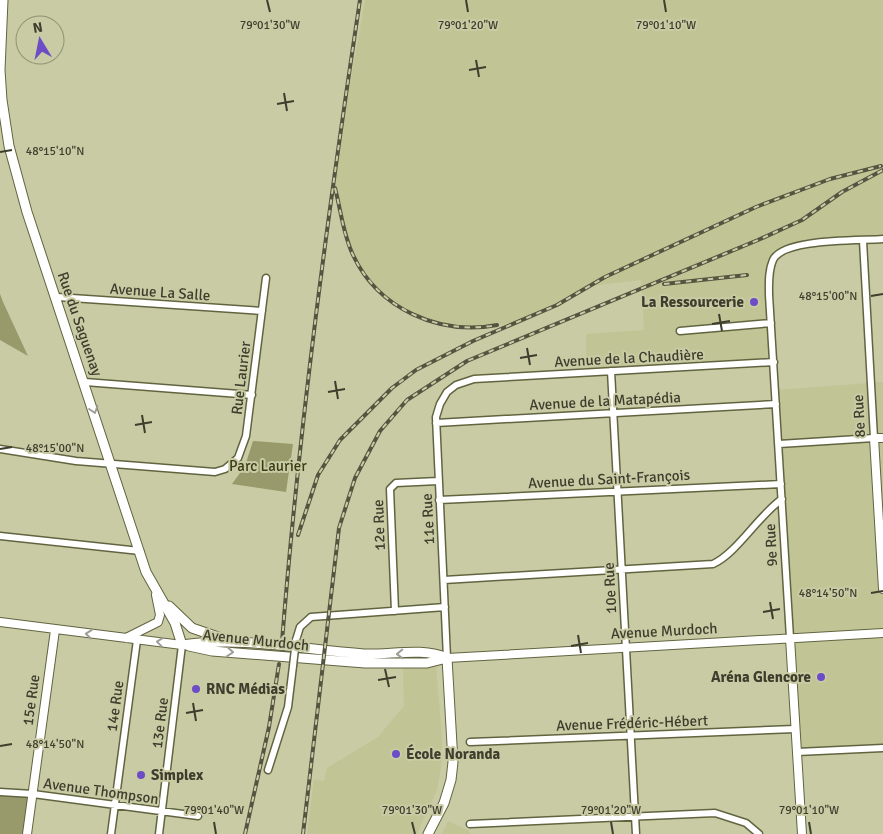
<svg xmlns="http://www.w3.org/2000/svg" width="883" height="834" font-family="Signika,sans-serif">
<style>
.built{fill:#c1c494}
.green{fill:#989a6b}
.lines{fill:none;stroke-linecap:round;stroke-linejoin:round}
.minor-casing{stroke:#626440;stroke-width:9}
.tertiary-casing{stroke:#626440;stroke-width:10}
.secondary-casing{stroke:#626440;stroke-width:11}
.minor{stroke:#fff;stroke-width:6}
.tertiary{stroke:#fff;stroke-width:8}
.secondary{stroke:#fff;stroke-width:9}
.rail-casing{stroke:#545541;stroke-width:4}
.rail{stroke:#c8cba3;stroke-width:2;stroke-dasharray:5.5;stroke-linecap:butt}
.minor-bridge-casing{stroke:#626440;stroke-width:9;stroke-linecap:butt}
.minor-bridge{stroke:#fff;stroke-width:6}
.oneway{stroke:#9e9e96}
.ticks{fill:none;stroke:#3d3e2e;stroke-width:2}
.poi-dot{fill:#6d4dc6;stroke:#c8cba3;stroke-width:2}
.labels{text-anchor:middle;stroke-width:4;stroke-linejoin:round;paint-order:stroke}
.street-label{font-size:15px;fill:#3d3e2e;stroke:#c8cba3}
.poi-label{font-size:15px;font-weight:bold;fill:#3d3e2e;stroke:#c8cba3;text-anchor:start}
.park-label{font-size:15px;fill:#3a3c18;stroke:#c8cba3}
.ticks-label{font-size:12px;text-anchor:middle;fill:#3d3e2e;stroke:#c8cba3;stroke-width:4;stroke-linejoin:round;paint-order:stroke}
</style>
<rect width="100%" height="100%" fill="#c8cba3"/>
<path class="built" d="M365 0H883V239L788 248 771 267 774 362 586 373V334L644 330 641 280 590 286 557 305 514 322 486 328 459 329 423 319 405 311 381 293 359 267 344 235 335 188 343 125Z
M883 382V748L797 752 775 390Z
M436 664 442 741 441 767 437 790 417 834H307L314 780 324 781 327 768 378 737 404 706 403 667Z
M448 821 467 830 471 834H442Z"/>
<path class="green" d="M0 294 3 302 28 356 0 340Z
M253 441 293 444 286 492 232 484 245 466Z
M0 792 33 794 27 834H0Z"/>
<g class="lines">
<g class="minor-casing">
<path id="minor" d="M57 297 262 311
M680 331 771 323
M611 371 636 834
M85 382 252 395
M436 423 776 404
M779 444 874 438 863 241
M0 449 76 461 215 472 225 469 238 458 246 436 266 278
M439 500 781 484
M0 536 140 551
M444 580 713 564C737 553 758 516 782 499
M395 611 390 489 396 483 438 481
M790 638 769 295C769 284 768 271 773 260 783 238 860 241 883 239
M296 640 300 627 311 617 445 607
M447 658 436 417 440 404 447 392 456 385 474 379 774 362
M470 742 795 729
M797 752 883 748
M268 770 288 707 293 666
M0 792 33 794 198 816
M470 824 715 813 746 823 759 834
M111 834 137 640
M159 834 182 645"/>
</g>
<g class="tertiary-casing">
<path id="tertiary" d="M883 438H874L883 589
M0 622 182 645
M126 638 158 622 160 615 156 595
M790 638 802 834
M447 658 883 633
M27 834 55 630"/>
</g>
<g class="secondary-casing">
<path id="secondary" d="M3 0 0 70 2 100 9 146 27 212 146 572 175 623 182 645
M169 606 192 628 221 638
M182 645C242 636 304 650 364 654 391 655 423 647 447 658
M189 646 212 651 365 663H427L447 658
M428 834 444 803 451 780 453 762 447 658"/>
</g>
<use href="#minor" class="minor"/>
<use href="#tertiary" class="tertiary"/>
<use href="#secondary" class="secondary"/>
<g class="rail-casing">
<path id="rail" d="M335 188C341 211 343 234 353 255 378 309 440 336 497 325
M664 284 747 275
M298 535 318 475 340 440 392 388 416 370 473 341 557 305 605 277 756 207 830 179 881 166
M282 642C299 427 328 213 360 0
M245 834 269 727 279 664
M303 834 339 528 355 478 380 431 407 400 467 361 758 240 802 220 842 192 883 170"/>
</g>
<use href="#rail" class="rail"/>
<g class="minor-bridge-casing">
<path id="minor-bridge" d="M293 666 296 640"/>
</g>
<use href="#minor-bridge" class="minor-bridge"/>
</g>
<defs><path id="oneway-chevron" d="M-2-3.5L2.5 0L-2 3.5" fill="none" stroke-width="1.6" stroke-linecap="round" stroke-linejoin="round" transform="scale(1.25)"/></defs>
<g class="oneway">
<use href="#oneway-chevron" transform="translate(94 410) rotate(72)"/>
<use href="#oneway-chevron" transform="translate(89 634) rotate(-174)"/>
<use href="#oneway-chevron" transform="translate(160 642) rotate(-173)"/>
<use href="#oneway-chevron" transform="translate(230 652) rotate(5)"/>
<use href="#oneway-chevron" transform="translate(400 654) rotate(178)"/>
</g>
<path class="ticks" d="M267 0 270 12M466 0 468 12M664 0 666 12M476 60 479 77M469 70 486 67M284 93 287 111M277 104 294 101M0 152 12 150M871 296 883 294M719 314 722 331M712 324 730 321M527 348 530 365M520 358 537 355M335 381 338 399M328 392 345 389M142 415 145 433M135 425 152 422M0 449 12 447M871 593 883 591M770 602 773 619M763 612 780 609M578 635 581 653M571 646 588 643M385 669 389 687M378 680 396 677M193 703 196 721M186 713 203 710M0 746 12 744M214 822 216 834M412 822 415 834M611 822 613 834M809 822 811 834"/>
<g class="poi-dot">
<circle cx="754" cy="302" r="5"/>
<circle cx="821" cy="677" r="5"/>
<circle cx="196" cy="689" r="5"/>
<circle cx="396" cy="754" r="5"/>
<circle cx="141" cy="775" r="5"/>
</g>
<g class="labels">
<g class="street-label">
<text transform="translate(160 292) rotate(4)" y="5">Avenue La Salle</text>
<text transform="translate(80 324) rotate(71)" y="5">Rue du Saguenay</text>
<text transform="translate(629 358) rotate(-3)" y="5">Avenue de la Chaudière</text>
<text transform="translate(241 378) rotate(-83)" y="5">Rue Laurier</text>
<text transform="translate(605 401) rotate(-3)" y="5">Avenue de la Matapédia</text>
<text transform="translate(859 416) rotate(-93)" y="5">8e Rue</text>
<text transform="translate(609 479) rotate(-3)" y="5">Avenue du Saint-François</text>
<text transform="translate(428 519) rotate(-93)" y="5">11e Rue</text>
<text transform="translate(379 525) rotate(-92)" y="5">12e Rue</text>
<text transform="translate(771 545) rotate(-93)" y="5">9e Rue</text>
<text transform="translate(610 588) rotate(-93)" y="5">10e Rue</text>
<text transform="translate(664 631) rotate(-3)" y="5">Avenue Murdoch</text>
<text transform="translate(256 640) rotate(6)" y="5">Avenue Murdoch</text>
<text transform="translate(31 700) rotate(-82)" y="5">15e Rue</text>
<text transform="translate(115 706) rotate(-82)" y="5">14e Rue</text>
<text transform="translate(160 723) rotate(-83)" y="5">13e Rue</text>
<text transform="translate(632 723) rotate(-2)" y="5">Avenue Frédéric-Hébert</text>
<text transform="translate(101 791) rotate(8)" y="5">Avenue Thompson</text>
</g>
<g class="poi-label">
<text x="744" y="307" text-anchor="end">La Ressourcerie</text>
<text x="811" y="682" text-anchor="end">Aréna Glencore</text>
<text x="206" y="694">RNC Médias</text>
<text x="406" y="759">École Noranda</text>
<text x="151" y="780">Simplex</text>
</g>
<g class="park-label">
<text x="268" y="471">Parc Laurier</text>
</g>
</g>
<g class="ticks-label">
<text x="270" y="29">79°01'30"W</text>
<text x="468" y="29">79°01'20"W</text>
<text x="666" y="29">79°01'10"W</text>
<text x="55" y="155">48°15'10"N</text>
<text x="828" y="300">48°15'00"N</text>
<text x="55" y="452">48°15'00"N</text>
<text x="828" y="597">48°14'50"N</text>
<text x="55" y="748">48°14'50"N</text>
<text x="214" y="814">79°01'40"W</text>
<text x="412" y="814">79°01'30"W</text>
<text x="611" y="814">79°01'20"W</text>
<text x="809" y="814">79°01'10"W</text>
</g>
<g transform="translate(40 40) rotate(350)"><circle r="24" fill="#c8cba3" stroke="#909374"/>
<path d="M0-4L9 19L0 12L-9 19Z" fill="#6d4dc6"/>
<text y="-8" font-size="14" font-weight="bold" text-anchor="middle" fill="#3d3e2e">N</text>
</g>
</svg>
